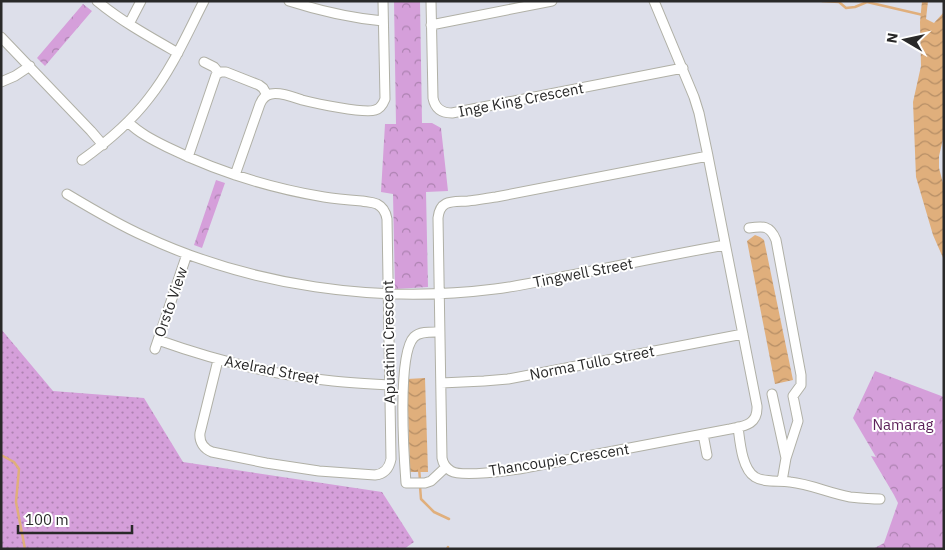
<svg xmlns="http://www.w3.org/2000/svg" width="945" height="550" font-family="'IBM Plex Sans',sans-serif">
<style>
.grass{fill:url(#grass-dots)}
.forest{fill:url(#forest-crowns)}
.water{fill:url(#water-waves)}
.lines{fill:none;stroke-linecap:round;stroke-linejoin:round}
.stream{stroke:#e0af7c;stroke-width:2.5}
.minor-casing{stroke:#b0b0a6;stroke-width:11}
.minor{stroke:#fff;stroke-width:9}
.labels{text-anchor:middle;stroke-width:4;stroke-linejoin:round;paint-order:stroke}
.street-label{font-size:15px;fill:#292929;stroke:#fff}
.park-label{font-size:15px;fill:#5d225b;stroke:#fff}
</style>
<defs>
<pattern id="grass-dots" width="8" height="8" patternUnits="userSpaceOnUse" patternTransform="scale(1.25)"><rect width="8" height="8" fill="#d59fda"/><path d="M2 2h.1M6 6h.1" fill="none" stroke="#ad82b1" stroke-width="1.8" stroke-linecap="round"/></pattern>
<pattern id="forest-crowns" width="20" height="18" patternUnits="userSpaceOnUse" patternTransform="scale(1.25)"><rect width="20" height="18" fill="#d59fda"/><path d="M2 6a3 3 0 1 1 6 0M12 15a3 3 0 1 1 6 0" fill="none" stroke="#ad82b1"/></pattern>
<pattern id="water-waves" width="16" height="10" patternUnits="userSpaceOnUse" patternTransform="scale(1.25)"><rect width="16" height="10" fill="#e0af7c"/><path d="M0 5q4-4 8 0t8 0" fill="none" stroke="#b68e66"/></pattern>
</defs>
<rect width="100%" height="100%" fill="#dddfea"/>
<path class="grass" d="M1 329 53 391 144 398 183 462 382 492 414 542 404 549H1Z"/>
<path class="forest" d="M394 1H420L422 123H432L441 128 448 191 426 192 428 287 395 289 393 194 381 192 385 124H396Z
M83 4 92 11 45 66 37 58Z
M216 180 225 183 202 248 194 245Z
M875 371 944 397V549H873L884 543 898 503 894 495 871 456 876 457 853 418Z"/>
<path class="water" d="M922 1H928L926 19 934 23 944 12 943 95 944 135 939 156V168L944 187V260L933 235 916 177 913 102 921 66 920 22Z
M755 235 760 237 764 240 793 380 775 384 747 241Z
M425 378 428 472H410L407 379Z"/>
<g class="lines">
<path class="stream" d="M822 1 839 2 846 8 855 7 867 2 923 15
M1 455 14 462 19 469 16 502 25 549
M419 468 420 480
M420 486 421 499 434 512 449 519
M447 549 448 547"/>
<g class="minor-casing">
<path id="minor" d="M97 1C121 21 150 37 178 53
M289 1C320 11 351 18 383 21
M431 1 433 98C435 108 441 113 452 113L683 68
M654 1 694 97 699 113 708 156
M129 24 141 1
M431 25 552 1
M1 37 91 131 103 145
M204 62 214 67 219 73
M1 82 15 76 30 66
M128 122C139 133 153 140 167 147 216 171 270 188 324 197 336 199 349 200 362 201 367 202 372 202 377 204 383 207 386 213 387 219L391 459C389 469 384 474 375 475L319 471 266 463 212 452C204 449 199 442 200 433L218 360
M708 156 757 406C758 425 744 426 730 429L519 469C505 471 461 477 451 471 446 468 443 464 442 458L438 218C440 199 453 202 468 201 478 200 487 198 496 197Z
M188 157 216 75 220 72H226L259 85 263 88 267 95
M82 160C107 142 130 123 149 98 172 69 187 34 204 1
M235 175 260 104C262 99 266 95 271 94 280 92 293 97 302 100 314 103 365 114 375 110 380 109 383 104 385 99L383 1
M67 194C92 209 117 224 144 236 251 286 377 304 495 289 522 286 550 279 577 274 626 264 676 254 725 245
M749 228C763 226 770 225 776 240L801 375V385L793 396 798 421 786 458
M440 332C432 332 420 331 414 337 397 354 404 457 406 483H425L431 481 446 467
M158 340C214 360 273 375 333 381 352 383 371 384 390 385
M155 349 187 254
M441 383 484 381 508 379 743 334
M772 394 786 458 782 481
M738 427C740 442 742 469 755 477 764 483 780 480 790 482 810 484 829 493 850 497 860 498 870 499 880 499
M703 434 707 455"/>
</g>
<use href="#minor" class="minor"/>
</g>
<g class="labels">
<g class="street-label">
<text transform="translate(521 100) rotate(-11)" y="5">Inge King Crescent</text>
<text transform="translate(583 273) rotate(-11)" y="5">Tingwell Street</text>
<text transform="translate(171 302) rotate(-71)" y="5">Orsto View</text>
<text transform="translate(389 342) rotate(-91)" y="5">Apuatimi Crescent</text>
<text transform="translate(592 363) rotate(-11)" y="5">Norma Tullo Street</text>
<text transform="translate(272 370) rotate(11)" y="5">Axelrad Street</text>
<text transform="translate(559 460) rotate(-9)" y="5">Thancoupie Crescent</text>
</g>
<g class="park-label">
<text x="903" y="430">Namarag</text>
</g>
</g>
<rect width="945" height="550" fill="none" stroke="#292929" stroke-width="5"/>
<g transform="translate(905 40) rotate(279)" stroke="#ffffff" stroke-width="4" paint-order="stroke">
<path d="M0-4L9 19L0 12L-9 19Z" fill="#292929"/>
<text y="-8" font-size="14" font-weight="bold" text-anchor="middle" fill="#292929">N</text>
</g>
<path d="M18 525v8h114v-8" fill="none" stroke="#292929" stroke-width="2.5"/>
<text x="25" y="525" font-size="15" fill="#292929" stroke="#ffffff" stroke-width="4" paint-order="stroke">100 m</text>
</svg>
